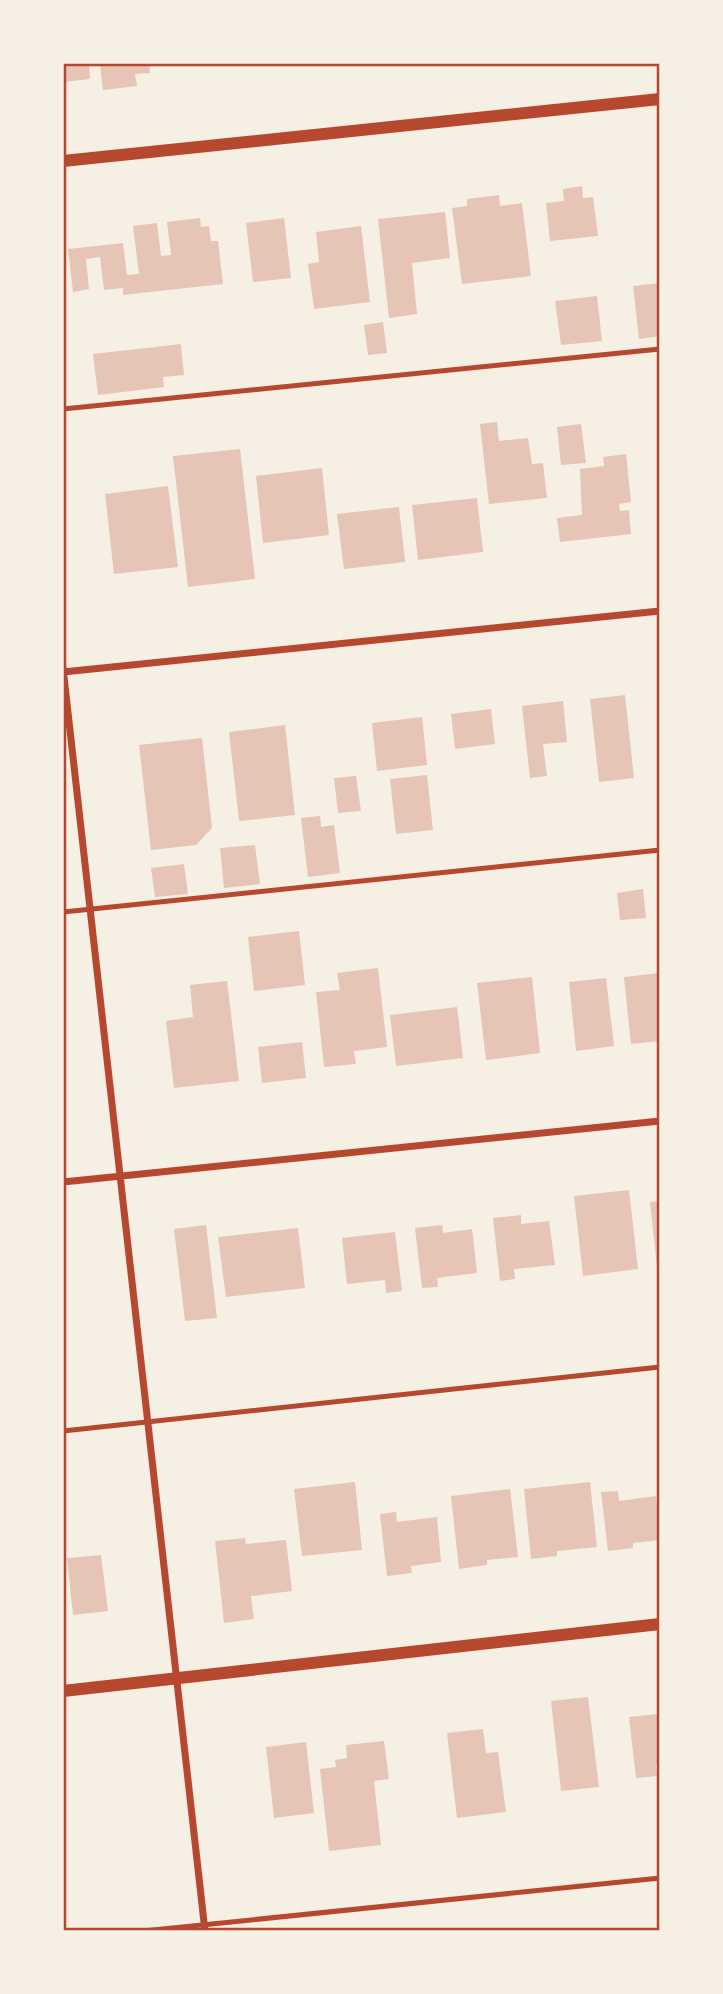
<svg xmlns="http://www.w3.org/2000/svg" width="723" height="1994" font-family="Poppins,sans-serif">
<style>
.building{fill:#e6c5b7}
.lines{fill:none;stroke-linecap:round;stroke-linejoin:round}
.service{stroke:#b5482f;stroke-width:5}
.minor{stroke:#b5482f;stroke-width:7}
.tertiary{stroke:#b5482f;stroke-width:12}
.neatline{fill:none;stroke:#b5482f;stroke-width:2.5}
</style>
<rect width="100%" height="100%" fill="#f6efe4"/>
<path class="building" d="M63 63H89L90 79 63 82Z
M100 63H149L150 73 135 74 137 86 103 90Z
M582 186 583 198 593 197 598 236 550 241 546 203 564 201 563 189Z
M499 195 500 206 522 203 531 276 462 284 452 208 467 206V199Z
M445 212 450 258 412 263 417 314 389 318 378 219Z
M200 218 201 227 209 226 211 241H218L223 284 123 295V288L104 290 100 257 86 259 89 289 73 292 68 249 123 243 127 275 139 274 133 226 157 223 161 256 171 255 167 222Z
M284 218 291 278 253 282 246 223Z
M361 226 370 302 314 309 308 264 319 262 316 232Z
M660 283V336L639 339 633 286Z
M597 296 602 341 561 345 555 301Z
M383 322 387 353 368 355 364 325Z
M181 344 184 375 163 377 164 387 98 395 93 354Z
M497 422 499 441 528 438 532 464 543 463 547 498 489 504 480 424Z
M581 424 586 463 561 465 557 427Z
M240 449 255 579 188 587 173 456Z
M626 454 631 502 619 504 620 511 629 510 631 534 560 542 557 518 582 515 580 469 604 466 603 457Z
M322 468 329 535 263 543 256 476Z
M168 486 178 567 114 574 105 494Z
M477 498 483 552 418 560 412 505Z
M399 507 405 562 344 569 337 514Z
M625 695 634 778 599 782 590 699Z
M563 701 567 742 543 744 547 776 530 778 522 706Z
M491 709 495 744 455 749 451 714Z
M422 717 427 765 377 771 372 723Z
M285 725 295 815 239 821 229 732Z
M202 738 212 828 196 845 151 850 139 745Z
M427 775 433 830 396 834 390 779Z
M356 776 361 811 338 813 334 778Z
M320 816 321 827 334 825 340 873 308 877 301 818Z
M255 845 260 884 224 888 220 848Z
M184 864 188 894 155 897 151 868Z
M643 889 646 918 620 920 617 893Z
M299 931 305 985 254 991 248 937Z
M378 968 387 1047 354 1051 356 1064 324 1067 316 992 340 990 337 973Z
M660 973V1041L631 1044 624 977Z
M532 977 540 1053 486 1060 477 983Z
M606 978 614 1046 576 1051 569 982Z
M227 981 239 1081 174 1088 166 1021 193 1017 190 985Z
M457 1007 463 1058 396 1066 390 1015Z
M302 1042 306 1078 262 1083 258 1047Z
M629 1190 638 1269 583 1276 574 1196Z
M660 1201V1277H658L650 1202Z
M521 1215V1224L549 1221 555 1265 514 1269 515 1279 500 1281 493 1218Z
M206 1225 217 1318 185 1321 174 1229Z
M442 1225 443 1233 472 1229 477 1273 437 1278 438 1287 422 1288 415 1228Z
M298 1228 305 1288 226 1297 218 1237Z
M395 1232 402 1291 386 1293 385 1280 347 1284 342 1238Z
M355 1482 362 1550 302 1556 294 1489Z
M590 1482 597 1547 557 1551V1556L531 1559 524 1489Z
M510 1489 518 1557 487 1560V1565L459 1569 451 1496Z
M618 1491 619 1501 656 1496 660 1540 633 1543V1548L608 1551 601 1492Z
M396 1512 397 1522 437 1517 441 1562 411 1566 412 1573 387 1576 380 1514Z
M245 1538 246 1544 286 1540 292 1591 251 1596 254 1619 224 1623 215 1541Z
M101 1555 108 1611 73 1615 67 1558Z
M588 1697 599 1787 561 1791 551 1701Z
M659 1714 660 1764 656 1765 657 1776 636 1778 629 1717Z
M483 1729 486 1753 498 1752 506 1812 457 1818 447 1733Z
M384 1741 389 1779 374 1781 381 1845 329 1851 320 1769 336 1767 335 1760 347 1758 346 1745Z
M306 1742 314 1813 274 1818 266 1747Z"/>
<g class="lines">
<path class="service" d="M63 409 660 349
M63 912 660 850
M63 1431 660 1367
M143 1931 660 1878"/>
<path class="minor" d="M63 668 205 1931
M63 672 660 611
M63 1182 660 1121"/>
<path class="tertiary" d="M63 161 660 99
M63 1691 660 1624"/>
</g>
<rect width="723" height="1994" fill="none" stroke="#f6efe4" stroke-width="130"/>
<rect x="65" y="65" width="593" height="1864" class="neatline"/>
</svg>
